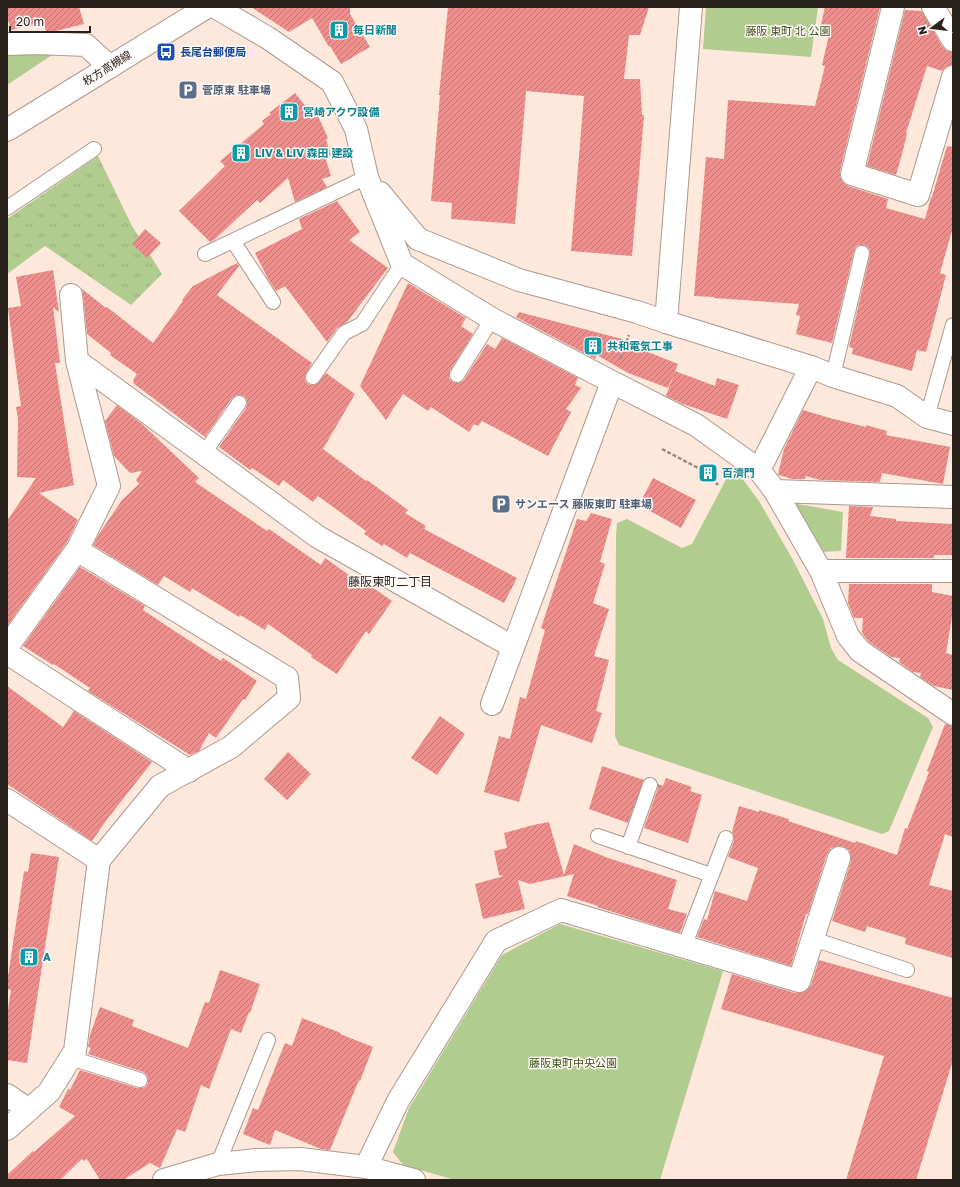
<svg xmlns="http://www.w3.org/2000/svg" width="960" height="1187" font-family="'Golos Text','Noto Sans JP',sans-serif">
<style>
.grass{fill:url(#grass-tufts)}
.park{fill:#b1cc8f}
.building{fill:url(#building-hatch)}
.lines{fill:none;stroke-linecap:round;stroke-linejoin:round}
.lane-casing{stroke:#ad998d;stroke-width:16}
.street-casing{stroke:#ad998d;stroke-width:24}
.secondary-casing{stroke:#ad998d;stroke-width:24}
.primary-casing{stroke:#ad998d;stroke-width:24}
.path{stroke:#9b8c82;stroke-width:2.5;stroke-dasharray:4 2;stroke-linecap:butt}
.lane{stroke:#fff;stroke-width:14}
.street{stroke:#fff;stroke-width:22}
.secondary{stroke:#fff;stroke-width:22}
.primary{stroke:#fff;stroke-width:22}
.labels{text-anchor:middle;stroke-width:3;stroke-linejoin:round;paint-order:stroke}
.culture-label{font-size:11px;font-weight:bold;fill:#0d838f;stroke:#fef9f6;text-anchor:start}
.park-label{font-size:11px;fill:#3f561c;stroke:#fef9f6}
.transit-label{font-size:11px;font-weight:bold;fill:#164399;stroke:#fef9f6;text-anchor:start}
.street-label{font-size:11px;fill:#29211c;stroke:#fef9f6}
.service-label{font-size:11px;font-weight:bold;fill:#4e5e75;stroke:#fef9f6;text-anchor:start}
.neighbourhood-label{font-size:12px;fill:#29211c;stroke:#fef9f6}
</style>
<defs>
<pattern id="grass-tufts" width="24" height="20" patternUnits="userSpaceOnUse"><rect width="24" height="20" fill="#b1cc8f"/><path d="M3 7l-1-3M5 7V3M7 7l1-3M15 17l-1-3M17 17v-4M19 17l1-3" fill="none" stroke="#98af7b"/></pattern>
<pattern id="building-hatch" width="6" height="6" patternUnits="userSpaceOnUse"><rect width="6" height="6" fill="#ee8f8d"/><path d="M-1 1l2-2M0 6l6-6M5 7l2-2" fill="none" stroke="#c17472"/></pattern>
</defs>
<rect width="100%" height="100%" fill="#fee8db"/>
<path class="grass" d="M98 156 132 226 162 274 131 305 45 246 7 274V219Z"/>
<path class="park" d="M706 7H818L811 57 703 49Z
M7 53H55L7 85Z
M731 470H736L759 501 793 560 823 619 831 648 838 660 928 718 933 727 889 831 882 834 619 745 615 736 616 535 617 523 627 519 682 548 692 544Z
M792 503 843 512 841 551 819 552Z
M560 924 723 971 660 1180H455L403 1165 393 1152 409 1108 502 955Z"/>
<path class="building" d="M7 7H79L84 24 56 31H46L43 22 11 30 7 17Z
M251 7H350V14L370 47 341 64 330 46 329 47 312 18 289 32Z
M448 7H649L640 35H629L624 79H640L642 115H644L632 256 571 251 584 96 526 91 515 224 451 219 452 203 431 201 440 95H439Z
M825 7H880L840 171V177L843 182 848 186 888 199 886 208 925 219 931 197H932L947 146 953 147V227L940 273 946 275 926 352 917 350 912 371 852 354 853 348 849 347 870 255V250L868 247 864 245H859L856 247 854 251 832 343 796 334 800 316 796 315 799 304 714 298V297L694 296 706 157 724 159 728 100 815 106 825 66 822 65 829 35 819 33Z
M905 10 922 11 942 46 947 51 953 52V65H950L945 68 942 71 927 66 906 133 907 134 902 154 896 175 867 166Z
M295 93 313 116 317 114 328 138 326 140 331 155 325 157 331 176 322 179 327 187 295 202 288 178 260 203 257 200 214 240 210 242 179 211 225 166 220 161 264 124 262 121 271 114 269 113Z
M337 201 360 232 349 240 388 268 347 322 337 328 327 342 285 286 276 291 268 279 255 253 302 229 299 219Z
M145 229 161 243 147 258 132 244Z
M237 263 239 266 217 295 312 363 305 376V380L308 384 312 385 317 384 326 373 355 394 323 449 366 481 367 480 408 510 405 513 426 526 424 529 517 578 504 603 410 553 407 558 384 544 382 546 364 534 366 531 318 496 313 502 283 480 279 486 252 468 250 470 219 447 246 408 247 403V400L244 396 239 395H236L232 398 205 437 133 383 134 382 133 380 137 374 110 355 111 353 87 334 83 294 82 289 106 308 107 307 153 343 183 301 182 300 193 286Z
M53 270 59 312 53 307 60 363H55L74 485 39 493 78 520 66 544 7 626V521L36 478 17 477 18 419 16 407 21 406 8 308 21 306 16 277Z
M408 283 466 318 461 326 473 334 450 371 449 375V379L453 382 457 383 461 382 464 380 487 344 495 349 502 338 578 378 575 385 581 388 566 409 571 412 548 456 482 421 478 426 474 424 469 432 431 407 428 411 403 394 386 420 360 386Z
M519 312 622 339 649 349 648 352 678 364 668 388 628 373 597 355 595 359 516 317Z
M675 371 715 386 717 378 739 385 727 419 683 404 666 396Z
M117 405 142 424 199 478 195 482 267 531 269 529 321 565 325 558 360 583 362 580 392 601 369 634 366 631 337 674 311 657 312 655 268 624 265 630 240 615 239 617 192 588 190 592 164 576 158 585 93 545 99 534 122 500 139 484 136 480 142 471 130 473 114 456 105 421Z
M803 410 830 418 866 427V425L887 431 886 435 950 447 943 484 882 473 880 482 820 480 806 476 805 479H792L779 475 778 474 784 449Z
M653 478 696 500 681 528 639 505Z
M849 506 873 507 870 516 896 519V521L953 524V555H934V558H846Z
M591 513 612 519 600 562 605 564 593 603 609 609 594 656 609 660 596 711 602 713 592 743 541 725 519 802 484 792 499 736 510 739 520 697 526 699 545 630 541 628 577 519 586 521Z
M80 567 145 606 143 610 176 632 221 661 223 658 257 681 245 700 243 699 216 738 209 733 199 751 190 755 88 691 90 688 54 664 53 665 23 646Z
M849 584H932V592L953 596V611L946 653 953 655V690L934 686 920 677 921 673 913 672 899 662 900 658 891 657 869 642 862 633 863 618H854L848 603Z
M7 686 63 727 74 711 152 762 108 818 92 841 7 784Z
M440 716 465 734 437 775 411 758Z
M945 724 953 726V837L945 834 929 885 953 891V958L905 944 906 938 867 926 865 932 832 921 851 861V856L849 850 842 846H837L831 848 827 854 808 914H806L791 966 697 937 704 919 707 920 715 891 747 901 758 868 728 857 734 841V836L732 832 739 806 759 812V810L789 819 788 821 855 843 856 841 897 855 905 828 907 829 929 772 927 771Z
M288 752 311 774 287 800 264 779Z
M602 766 644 780 628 823 589 809Z
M666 778 692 787 690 791 702 795 688 843 644 828 658 788V784L663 786Z
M549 822 564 875 574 844 608 858 677 880 668 909 687 914 680 933 597 907 598 906 567 896 574 874 530 884 518 880 525 909 483 919 475 884 504 876 499 875 494 851 507 848 504 833 533 825Z
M31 853 59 857 27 1063 7 1060V1016L11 990 7 989V983L24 871 28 872Z
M819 960 953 998V1060L916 1180H846L884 1056 721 1009 732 974 795 993H801L807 990 811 985Z
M220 970 260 984 250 1013 249 1012 241 1033 231 1029 209 1089 201 1085 185 1132 177 1129 160 1168 150 1163 123 1180H100L87 1159 84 1161 82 1159 60 1180H7V1175L33 1151 34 1152 75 1116 59 1107 68 1089 70 1090 80 1070 137 1088H142L145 1087 148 1083V1078L147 1075 143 1072 88 1054 91 1048 88 1047 90 1035 100 1007 134 1020 132 1026 188 1048 205 1002 209 1003Z
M302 1018 341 1033 340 1034 373 1047 360 1081 359 1080 330 1150 321 1149 275 1130 270 1145 243 1134 253 1108 258 1110 285 1043 292 1046Z"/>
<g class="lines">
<g class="lane-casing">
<path id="lane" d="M7 208 94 149
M233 241 273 302
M205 254 367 177
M457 375 492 319
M833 376 862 253
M313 377 344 333 362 324 402 264
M927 417 953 325
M204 453 239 403
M598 836 711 875
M628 847 650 785
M813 939 907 970
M684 947 726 838
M71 1058 140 1080
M218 1164 268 1040"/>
</g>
<g class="street-casing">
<path id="street" d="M215 7 268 38 332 82 356 129 367 177 402 264 492 319 612 382 696 425 759 470 775 491 821 571 848 636 860 651 953 714
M893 7 852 174 918 195 953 77
M933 7 953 40
M7 44 37 43 86 45 110 67
M380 193 418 239
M666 322 691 7
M77 361 318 537 513 647
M759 470 811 367
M775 491 953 497
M821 571H953
M7 647 77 550 109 486 77 361 71 295
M7 653 189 771
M492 704 612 382
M7 800 99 860
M7 1095 29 1110
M7 1129 49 1092 75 1051 99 860 160 786 231 747 289 698 287 678 77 550
M366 1167 398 1101 496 941 561 910 799 981 839 858"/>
</g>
<g class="secondary-casing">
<path id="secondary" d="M418 239 519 280 637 312 666 322 811 367 833 376 897 396 927 417 953 424
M164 1180 218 1164 257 1160 300 1159 366 1167 414 1180"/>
</g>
<g class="primary-casing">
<path id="primary" d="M7 130 207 7"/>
</g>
<path class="path" d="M620 359 629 335
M662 449 700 469
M716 483 718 485"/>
<use href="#lane" class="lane"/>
<use href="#street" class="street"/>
<use href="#secondary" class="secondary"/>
<use href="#primary" class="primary"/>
</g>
<defs>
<g id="building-square" transform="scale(1)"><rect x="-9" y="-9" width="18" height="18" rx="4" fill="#0f9aa8" stroke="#fef9f6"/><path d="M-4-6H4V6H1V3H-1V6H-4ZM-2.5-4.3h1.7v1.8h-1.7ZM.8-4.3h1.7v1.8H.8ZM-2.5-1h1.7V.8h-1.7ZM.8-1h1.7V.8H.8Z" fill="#fff"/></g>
<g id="bus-square" transform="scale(1)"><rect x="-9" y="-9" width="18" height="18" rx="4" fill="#1a4fb4" stroke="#fef9f6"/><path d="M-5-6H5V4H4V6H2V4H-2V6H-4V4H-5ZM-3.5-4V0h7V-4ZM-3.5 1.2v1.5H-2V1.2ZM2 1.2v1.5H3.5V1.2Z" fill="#fff"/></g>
<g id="parking-square" transform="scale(1)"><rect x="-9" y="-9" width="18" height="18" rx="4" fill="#5c6f8a" stroke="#fef9f6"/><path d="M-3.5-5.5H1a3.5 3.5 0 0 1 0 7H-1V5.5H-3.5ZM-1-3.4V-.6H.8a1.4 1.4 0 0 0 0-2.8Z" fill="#fff"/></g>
</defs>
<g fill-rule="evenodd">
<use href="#building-square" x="339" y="30"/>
<use href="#bus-square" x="166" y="52"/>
<use href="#parking-square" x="188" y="90"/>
<use href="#building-square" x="289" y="112"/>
<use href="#building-square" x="241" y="153"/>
<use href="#building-square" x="593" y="346"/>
<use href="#building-square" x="708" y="473"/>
<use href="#parking-square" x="501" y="504"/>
<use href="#building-square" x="29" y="957"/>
</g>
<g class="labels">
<g class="culture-label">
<text x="353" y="34">毎日新聞</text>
<text x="303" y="116">宮崎アクワ設備</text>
<text x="255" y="157">LIV &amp; LIV 森田 建設</text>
<text x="607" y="350">共和電気工事</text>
<text x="722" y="477">百濟門</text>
<text x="43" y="961">A</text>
</g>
<g class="park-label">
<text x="788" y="35">藤阪 東町 北 公園</text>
<text x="573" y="1067">藤阪東町中央公園</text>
</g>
<g class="transit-label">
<text x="180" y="56">長尾台郵便局</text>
</g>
<g class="street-label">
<text transform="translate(107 68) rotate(-32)" y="4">枚方高槻線</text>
</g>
<g class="service-label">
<text x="202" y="94">菅原東 駐車場</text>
<text x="515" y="508">サンエース 藤阪東町 駐車場</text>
</g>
<g class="neighbourhood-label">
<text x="390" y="586">藤阪東町二丁目</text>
</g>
</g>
<rect width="960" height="1187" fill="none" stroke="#29211c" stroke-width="16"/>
<g transform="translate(932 28) rotate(255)" stroke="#fef9f6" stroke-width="3" paint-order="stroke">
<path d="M0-3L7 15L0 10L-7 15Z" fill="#29211c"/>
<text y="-6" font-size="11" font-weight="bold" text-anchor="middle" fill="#29211c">N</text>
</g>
<path d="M10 26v6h80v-6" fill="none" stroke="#29211c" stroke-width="2"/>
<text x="16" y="26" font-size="12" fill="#29211c" stroke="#fef9f6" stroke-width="3" paint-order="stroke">20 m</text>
</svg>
